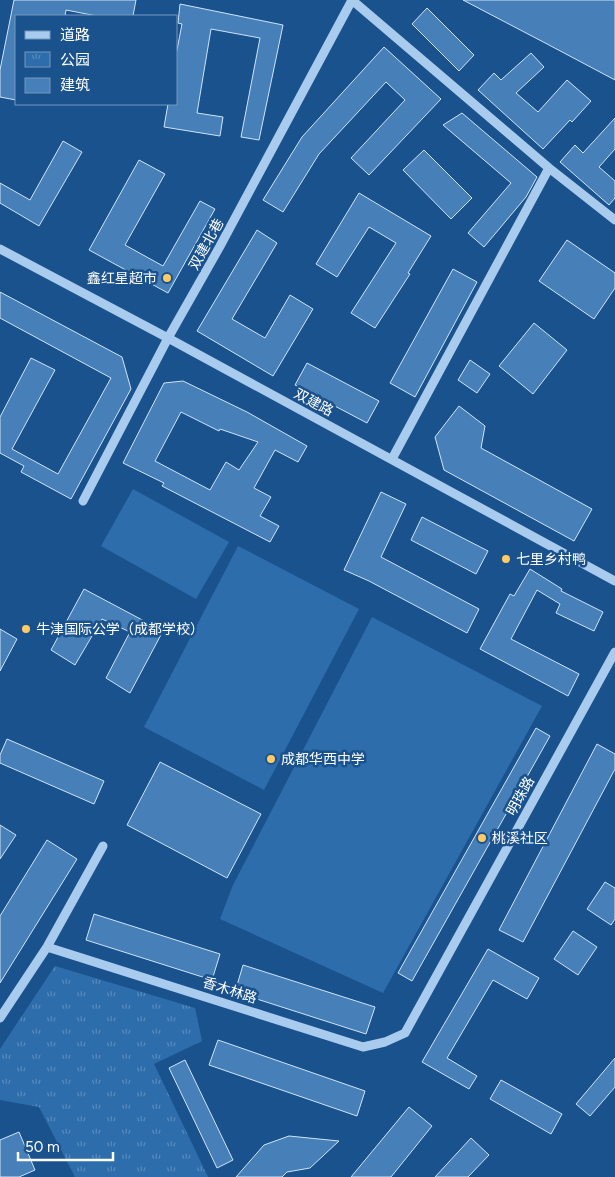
<svg xmlns="http://www.w3.org/2000/svg" width="615" height="1177" font-family="Figtree,'Noto Sans SC',sans-serif">
<style>
.park{fill:url(#park-tufts)}
.pitch{fill:#2d6dac}
.building{fill:#477fb8;stroke:#cee4fa;fill-rule:evenodd}
.lines{fill:none;stroke-linecap:round;stroke-linejoin:round}
.minor{stroke:#a8cbee;stroke-width:9}
.poi-dot{fill:#ffcb65;stroke:#1a528e;stroke-width:2}
.labels{text-anchor:middle;stroke-width:5;stroke-linejoin:round;paint-order:stroke}
.street-label{font-size:14px;fill:#fff;stroke:#1a528e}
.poi-label{font-size:14px;fill:#fff;stroke:#1a528e;text-anchor:start}
</style>
<defs>
<pattern id="park-tufts" width="24" height="20" patternUnits="userSpaceOnUse" patternTransform="scale(1.25)"><rect width="24" height="20" fill="#2d6dac"/><path d="M3 7l-1-3M5 7V3M7 7l1-3M15 17l-1-3M17 17v-4M19 17l1-3" fill="none" stroke="#578abd"/></pattern>
</defs>
<rect width="100%" height="100%" fill="#1a528e"/>
<path class="park" d="M55 966 195 1008 202 1041 154 1064 208 1177H75L39 1107 0 1100V1049Z"/>
<path class="pitch" d="M133 489 229 542 196 599 101 546Z
M238 546 359 609 264 790 144 727Z
M372 617 542 706 383 993 220 919 233 885Z"/>
<path class="building" d="M14 0H136L133 16H97L66 10 65 16H16V100L0 97V70Z
M463 0H615V80L549 45Z
M180 4 283 25 259 140 241 137 260 38 211 29 197 113 223 117 220 136 164 127 168 104H176V55L182 24 178 23Z
M427 8 474 55 459 71 412 24Z
M384 47 441 99 369 175 351 158 405 100 386 82 319 154 283 212 263 200 302 137Z
M531 53 544 67 516 93 538 112 567 80 591 101 572 122 570 120 543 149 478 90 494 73 501 80Z
M462 113 537 177 526 197 484 247 468 233 511 183 443 125Z
M615 118V149L599 167 615 181V198L609 205 560 162 575 145 583 153Z
M63 141 82 152 39 226 0 203V183L30 200Z
M424 150 472 198 451 219 403 170Z
M139 160 165 174 125 245 163 266 200 201 215 209 168 293 89 250Z
M359 193 431 236 408 273 410 274 375 328 351 313 396 243 369 227 337 277 316 264Z
M257 230 277 243 232 319 265 338 290 295 313 309 273 376 197 331Z
M567 240 615 273V288L594 319 539 281Z
M453 269 477 282 415 397 390 383Z
M0 292 122 357 131 389 71 499 21 472 24 466 0 453V417L31 358 55 370 12 449 58 474 111 378 0 318Z
M534 323 567 350 533 394 499 366Z
M470 360 490 374 477 393 458 380Z
M307 363 379 401 367 423 295 385Z
M183 381 247 412 307 446 298 462 275 450 254 488 271 497 260 516 279 526 270 542 162 486 164 483 123 463 164 383ZM181 412 219 431 220 429 258 442 239 470 226 462 210 490 155 461Z
M459 406 485 426 481 448 592 509 574 541 444 470 435 437Z
M381 492 406 504 381 557 479 609 467 633 369 581 344 570Z
M422 517 488 551 476 574 411 540Z
M530 569 562 589 561 591 603 612 594 631 556 613 560 604 537 590 511 639 579 674 568 696 480 649 510 594 514 596Z
M84 589 163 631 130 693 106 678 130 632 102 619 75 665 51 650Z
M0 629 17 639 0 671Z
M536 728 550 736 412 981 398 973Z
M7 739 104 781 94 804 0 763V755Z
M597 744 615 754V769L523 942 499 930Z
M160 762 261 814 227 878 127 825Z
M0 825 16 835 0 859Z
M47 840 77 859 0 983V916Z
M605 882 615 888V919L611 925 587 909Z
M94 914 220 954 212 980 86 940Z
M573 931 597 947 578 975 554 959Z
M488 949 539 978 527 999 493 980 447 1058 477 1076 469 1089 422 1062Z
M243 965 375 1007 366 1034 235 992Z
M218 1040 365 1091 357 1116 209 1065Z
M615 1058V1087L590 1116 576 1104Z
M185 1060 233 1160 217 1168 169 1068Z
M501 1080 562 1114 551 1134 490 1099Z
M409 1107 432 1126 391 1177H351Z
M19 1132 35 1170 19 1177H0V1140Z
M289 1136 339 1141 310 1168 287 1172 282 1177H236L264 1145Z
M471 1138 489 1155 468 1177H435Z"/>
<g class="lines">
<path class="minor" d="M352 0 549 168 615 220
M0 249 168 338 615 581
M392 459 549 168
M83 501 168 338 219 248 352 0
M47 947 363 1047 385 1042 405 1033 615 652
M0 1018 47 947 103 846"/>
</g>
<g class="poi-dot">
<circle cx="167" cy="278" r="5"/>
<circle cx="506" cy="559" r="5"/>
<circle cx="26" cy="629" r="5"/>
<circle cx="271" cy="759" r="5"/>
<circle cx="482" cy="838" r="5"/>
</g>
<g class="labels">
<g class="street-label">
<text transform="translate(206 244) rotate(-61)" y="5">双建北巷</text>
<text transform="translate(314 402) rotate(28)" y="5">双建路</text>
<text transform="translate(520 796) rotate(-61)" y="5">明珠路</text>
<text transform="translate(230 990) rotate(18)" y="5">香木林路</text>
</g>
<g class="poi-label">
<text x="157" y="283" text-anchor="end">鑫红星超市</text>
<text x="516" y="564">七里乡村鸭</text>
<text x="36" y="634">牛津国际公学（成都学校）</text>
<text x="281" y="764">成都华西中学</text>
<text x="492" y="843">桃溪社区</text>
</g>
</g>
<rect x="15" y="15" width="162" height="90" fill="#1a528e" stroke="#7697bb"/>
<rect x="25" y="31" width="25" height="8" fill="#a8cbee" stroke="#7697bb"/>
<text x="60" y="40" font-size="15" fill="#ffffff">道路</text>
<rect x="25" y="52" width="25" height="15" fill="url(#park-tufts)" stroke="#7697bb"/>
<text x="60" y="65" font-size="15" fill="#ffffff">公园</text>
<rect x="25" y="78" width="25" height="15" fill="#477fb8" stroke="#7697bb"/>
<text x="60" y="90" font-size="15" fill="#ffffff">建筑</text>
<path d="M18 1152v8h95v-8" fill="none" stroke="#ffffff" stroke-width="2.5"/>
<text x="25" y="1152" font-size="15" fill="#ffffff" stroke="#1a528e" stroke-width="4" paint-order="stroke">50 m</text>
</svg>
